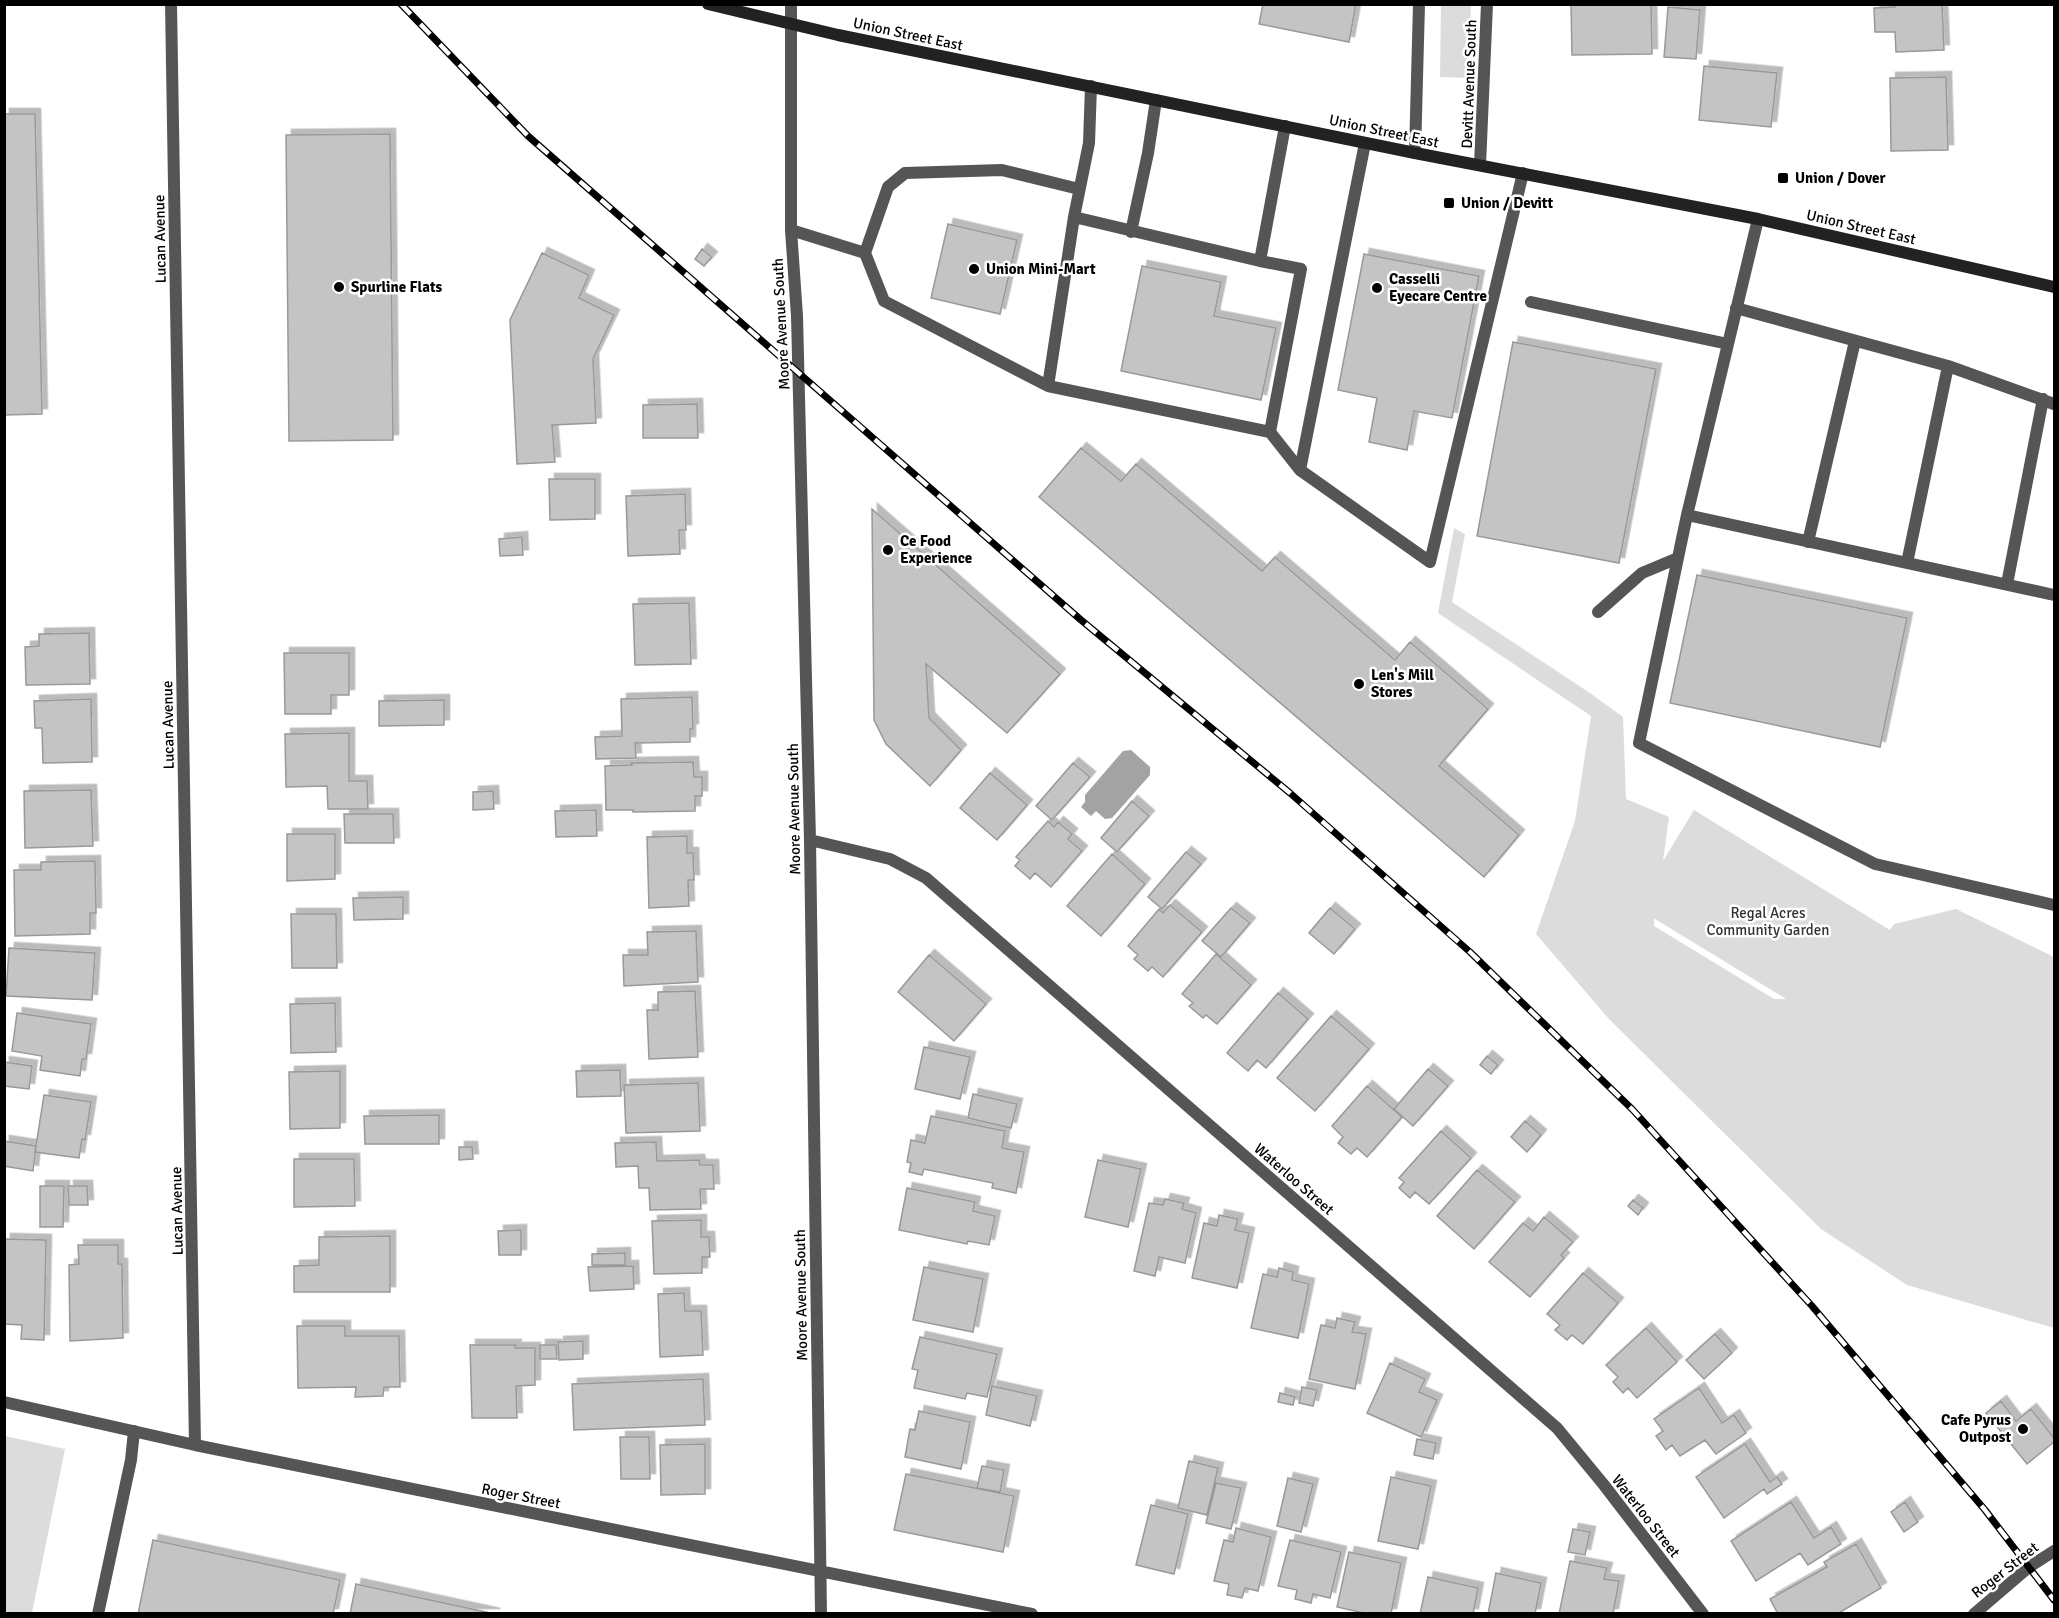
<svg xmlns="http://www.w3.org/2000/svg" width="2059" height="1618" font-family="Signika,sans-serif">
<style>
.green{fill:#dcdcdc;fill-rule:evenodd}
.water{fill:#a3a3a3}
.building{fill:#c4c4c4;stroke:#999;stroke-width:1.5;filter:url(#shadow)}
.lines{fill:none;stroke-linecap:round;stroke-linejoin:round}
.lane{stroke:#555;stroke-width:12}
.street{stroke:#555;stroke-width:12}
.secondary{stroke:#222;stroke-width:12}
.rail-casing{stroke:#000;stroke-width:7}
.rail{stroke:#fff;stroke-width:4.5;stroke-dasharray:14;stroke-linecap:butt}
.poi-dot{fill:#000;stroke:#fff;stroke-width:2}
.labels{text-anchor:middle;stroke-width:5;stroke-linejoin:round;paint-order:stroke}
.street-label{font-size:15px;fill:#000;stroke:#fff}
.poi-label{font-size:15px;font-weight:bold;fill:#000;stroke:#fff;text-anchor:start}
.park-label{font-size:15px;fill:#333;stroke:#fff}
</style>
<defs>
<filter id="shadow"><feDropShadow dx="5.5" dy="-5.5" stdDeviation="0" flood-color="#0004"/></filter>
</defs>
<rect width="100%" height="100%" fill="#fff"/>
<path class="green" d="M1441 5H1471L1468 78 1440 77Z
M1454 528 1465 534 1452 602 1590 693 1623 717 1626 799 1669 817 1663 861 1694 810 1890 930 1894 924 1956 909 2052 956 2054 961V1328L1907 1285 1821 1229 1609 1019 1536 934 1575 821 1591 716 1438 613ZM1654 919H1655L1786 999H1774L1654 926Z
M5 1436 65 1449 32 1613H5Z"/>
<path class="water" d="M1131 750 1150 767V775L1112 818 1105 819 1096 811 1091 816 1081 807 1085 802V795L1123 751Z"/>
<path class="building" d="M1263 4H1356L1349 42 1259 24Z
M1571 4H1651L1652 54 1572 55Z
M1895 4H1942L1944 50 1896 52 1895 32H1875L1874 8 1895 7Z
M1668 7 1700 10 1696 59 1664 57Z
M1704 66 1777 73 1771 127 1699 120Z
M1946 77 1948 150 1891 151 1890 78Z
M4 114H35L42 414 4 415Z
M390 134 393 440 289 441 286 135Z
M948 224 1017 240 1000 314 931 298Z
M702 249 712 257 704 266 695 259Z
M542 253 589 275 579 298 614 315 593 359 596 423 552 425 555 462 517 464 510 320Z
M1364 254 1479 276 1452 418 1414 411 1407 450 1369 442 1377 398 1338 390Z
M1142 266 1221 282 1214 316 1276 328 1261 400 1121 371Z
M1513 342 1656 369 1619 563 1477 536Z
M697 404 698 438H643V405Z
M1081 448 1121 481 1136 464 1262 571 1275 557 1395 660 1410 642 1488 709 1439 766 1519 835 1484 877 1039 497Z
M549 479H595V519L550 520Z
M685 494 686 530H679L680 554 628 556 626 496Z
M872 509 1060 674 1007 733 926 664 929 718 961 750 930 786 886 744 874 720Z
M522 537 523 555 500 556 499 539Z
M1697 575 1907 618 1880 747 1670 703Z
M689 603 691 664 635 665 633 604Z
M89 633 90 684 26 685 25 647 39 646V634Z
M284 653H349V695H331V714H285Z
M692 697 693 729H690V742L635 743 636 758 596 759 595 737 622 736 621 699Z
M91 699 92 762 43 763 42 728H35L34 701Z
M444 700V725L379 726V701Z
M349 733V781H367L368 809H328L327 786 286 787 285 734Z
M693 762 694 777H702V796H695V811L633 812V810H606L605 766 632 765 631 763Z
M1073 763 1090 777 1052 820 1036 806Z
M990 773 1027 805 997 840 960 808Z
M91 790 93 846 25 848 24 791Z
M493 791 494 809 473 810V792Z
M1132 801 1149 816 1117 852 1101 838Z
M596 810 597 836 556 837 555 811Z
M344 814H393L394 843H345Z
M1048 821 1054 827 1058 822 1072 834 1068 839 1082 851 1051 887 1035 873 1030 879 1015 866 1020 860 1016 857Z
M287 834H335V879L287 881Z
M687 836V853H693L694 880H688L689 906 649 908 647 837Z
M1186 852 1201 864 1162 909 1148 897Z
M1112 854 1145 884 1101 936 1067 906Z
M95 861 96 913H90V934L15 936 14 870H41V862Z
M403 897V919L354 920 353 898Z
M1170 905 1202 932 1163 977 1152 967 1148 971 1134 959 1138 955 1128 946 1159 909 1163 913Z
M1231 908 1250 923 1221 957 1202 941Z
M1330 908 1355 929 1334 954 1309 933Z
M291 914H336L337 968H292Z
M696 931 698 982 624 986 623 955H648L647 932Z
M9 948 95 953 92 1000 6 996Z
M1216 954 1251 985 1217 1024 1206 1015 1203 1018 1189 1006 1193 1003 1182 994Z
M929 955 986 1004 954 1041 898 992Z
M695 991 698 1057 649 1059 647 1010H658V992Z
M1278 993 1308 1019 1266 1068 1257 1060 1248 1071 1227 1053Z
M335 1003 336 1052 291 1053 290 1004Z
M17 1013 91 1024 86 1059H82L80 1076 40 1070 42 1056 12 1051Z
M1331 1016 1369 1049 1315 1111 1277 1078Z
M924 1047 970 1057 960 1099 915 1089Z
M1487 1056 1498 1065 1491 1074 1480 1065Z
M4 1062 32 1066 29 1089 4 1086Z
M1428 1069 1448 1086 1413 1126 1394 1109Z
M620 1070 621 1096 577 1097 576 1071Z
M340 1071V1128L290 1129 289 1072Z
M698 1083 700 1131 626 1133 624 1085Z
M1367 1086 1402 1117 1367 1157 1357 1148 1351 1154 1338 1143 1343 1137 1332 1126Z
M973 1094 1017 1104 1011 1128 968 1118Z
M44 1095 91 1102 85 1140 82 1139 79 1158 35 1152Z
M439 1115V1144H365L364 1116Z
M931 1116 1005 1131 1002 1148 1024 1152 1016 1193 992 1188 993 1183 924 1169 922 1175 909 1172 911 1163 907 1162 911 1140 925 1143Z
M1525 1121 1541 1135 1527 1152 1511 1137Z
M1441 1131 1471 1158 1429 1204 1415 1192 1410 1198 1399 1188 1404 1182 1399 1178Z
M4 1141 36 1146 33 1171 4 1166Z
M656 1142 657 1161 699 1160 700 1165H713L714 1189H700L701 1209 650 1210 649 1188H639L638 1166 616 1167 615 1143Z
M459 1147H472L473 1159 459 1160Z
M294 1159H354L355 1206 294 1207Z
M1098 1160 1141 1169 1128 1227 1085 1217Z
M1477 1170 1515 1202 1474 1249 1437 1216Z
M40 1186H64L63 1227H40Z
M68 1186H87L88 1205H69Z
M907 1188 975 1202 973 1211 995 1216 989 1245 968 1241 967 1244 899 1230Z
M1165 1199 1184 1203 1182 1209 1196 1213 1185 1263 1159 1257 1155 1276 1134 1271 1149 1203 1163 1205Z
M1633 1200 1643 1208 1638 1215 1628 1206Z
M1219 1215 1238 1219 1235 1230 1249 1233 1237 1288 1192 1278 1204 1223 1217 1226Z
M1544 1217 1573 1242 1561 1255 1564 1258 1530 1297 1489 1262 1523 1223 1533 1231Z
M701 1220V1237H709L710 1257H702V1273L654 1274 652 1221Z
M521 1230V1255H499L498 1231Z
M390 1236V1292H294V1266L319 1265V1237Z
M5 1239 46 1240 44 1340 21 1339 22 1325 4 1324Z
M78 1245H118V1264H122L123 1338 70 1341 69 1265 79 1264Z
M625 1253V1265H592V1254Z
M633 1266 634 1289 590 1291 588 1267Z
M924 1267 983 1279 973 1332 913 1320Z
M1279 1268 1293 1272 1292 1280 1309 1284 1298 1338 1251 1328 1263 1274 1277 1277Z
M1583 1273 1618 1303 1583 1344 1572 1335 1567 1340 1555 1330 1560 1325 1547 1314Z
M684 1293 685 1311H701L703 1355 660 1357 658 1294Z
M1337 1318 1355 1322 1352 1332 1366 1334 1355 1389 1309 1379 1321 1325 1335 1328Z
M297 1326H345V1336H399L400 1387H384L383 1396 355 1397 356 1387 298 1388Z
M1646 1328 1677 1362 1637 1398 1628 1388 1623 1393 1613 1382 1618 1377 1606 1365Z
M1715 1334 1732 1353 1704 1379 1686 1360Z
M920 1337 997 1354 987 1397 967 1393 965 1399 914 1388 918 1370 912 1369Z
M583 1341V1359L559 1360 558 1342Z
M470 1345H516L515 1348H535V1385L516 1386 517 1418H472Z
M540 1345H556L557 1359H540Z
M1390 1363 1425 1379 1419 1392 1437 1400 1421 1437 1367 1413Z
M703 1379 705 1425 574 1430 572 1384Z
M992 1386 1037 1396 1030 1426 986 1415Z
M1302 1387 1317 1390 1313 1406 1299 1403Z
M1699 1388 1722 1423 1734 1415 1746 1433 1716 1454 1705 1440 1680 1456 1672 1445 1666 1450 1656 1436 1663 1431 1654 1419Z
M1280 1393 1295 1397 1293 1405 1278 1402Z
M2001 1401 2016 1421 2031 1409 2054 1438V1442L2027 1464 1986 1413Z
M919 1411 970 1422 961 1469 905 1457 910 1429 915 1430Z
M620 1437H649L650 1479H621Z
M1417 1439 1436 1443 1433 1459 1414 1455Z
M705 1444V1494L661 1495 660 1445Z
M1745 1444 1770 1482 1777 1477 1782 1484 1767 1494 1764 1489 1724 1518 1696 1477Z
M1189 1461 1218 1468 1207 1515 1178 1508Z
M982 1466 1004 1470 1000 1492 977 1488Z
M906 1474 1014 1496 1003 1552 894 1530Z
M1391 1477 1431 1486 1418 1549 1378 1541Z
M1288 1478 1313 1484 1301 1532 1277 1526Z
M1216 1483 1241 1488 1231 1529 1206 1523Z
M1791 1502 1814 1538 1831 1527 1841 1544 1808 1565 1800 1553 1756 1581 1731 1541Z
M1905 1502 1918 1522 1904 1532 1891 1512Z
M1151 1505 1188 1514 1174 1574 1136 1565Z
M1236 1528 1271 1537 1258 1591 1245 1588 1242 1598 1227 1595 1229 1584 1214 1581 1224 1540 1233 1542Z
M1573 1529 1590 1532 1585 1555 1568 1552Z
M153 1540 340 1580 333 1614H138Z
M1290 1540 1341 1552 1330 1598 1313 1594 1311 1603 1295 1599 1297 1590 1278 1586Z
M1856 1544 1881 1588 1837 1614H1778L1770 1599 1827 1567 1824 1562Z
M1349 1552 1401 1563 1391 1614H1368L1337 1607Z
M1570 1561 1607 1568 1604 1579 1619 1581 1613 1614H1559Z
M1496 1573 1541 1583 1535 1614H1488Z
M1428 1577 1478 1588 1473 1614H1420Z
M356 1584 495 1614H350Z"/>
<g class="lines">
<path class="lane" d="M1074 217 1260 261 1285 126
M1758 219 1687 515 1639 743 1875 864 2054 905
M791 230 865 253 884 301 1048 386 1270 432 1301 269 1260 261
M1131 232 1148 153 1156 100
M865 253 888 187 905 173 1002 170 1079 189
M1531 302 1728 344
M1736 308 1948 366 1907 563
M1948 366 2054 404
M1048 386 1074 217 1089 143 1091 86
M1270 432 1300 470 1430 562 1523 173
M1300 470 1365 143
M1687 515 2054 595
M1808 542 1855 341
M2007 584 2043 399
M1598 612 1642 573 1678 558
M98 1614 131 1460 134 1431"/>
<path class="street" d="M171 4 195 1445
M791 4V230L797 316 810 840 821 1614
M1415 153 1419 4
M1480 165 1487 4
M810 840 890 859 926 878 1557 1428 1604 1485 1703 1614
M4 1402 195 1445 1032 1614
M1974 1614 2029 1567 2054 1551"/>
<path class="secondary" d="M708 4 838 35 1415 153 1758 219 2054 287"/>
<g class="rail-casing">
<path id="rail" d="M401 4 528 136 1081 620 1290 793 1470 952 1632 1109 1812 1306 1985 1510 2054 1600"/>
</g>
<use href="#rail" class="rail"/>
</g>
<g class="poi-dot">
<rect x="1777" y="172" width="12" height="12" rx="3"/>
<rect x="1443" y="197" width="12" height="12" rx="3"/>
<circle cx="974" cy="269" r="6"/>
<circle cx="339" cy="287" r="6"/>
<circle cx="1377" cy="288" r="6"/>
<circle cx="888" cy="550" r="6"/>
<circle cx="1359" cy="684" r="6"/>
<circle cx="2023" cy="1429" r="6"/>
</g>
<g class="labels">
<g class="street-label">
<text transform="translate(908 34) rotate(12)" y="5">Union Street East</text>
<text transform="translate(1469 84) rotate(-88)" y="5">Devitt Avenue South</text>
<text transform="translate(1384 131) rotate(12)" y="5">Union Street East</text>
<text transform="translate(1861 227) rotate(13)" y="5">Union Street East</text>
<text transform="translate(160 239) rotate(-91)" y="5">Lucan Avenue</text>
<text transform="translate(781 324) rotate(-93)" y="5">Moore Avenue South</text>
<text transform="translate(168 725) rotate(-91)" y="5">Lucan Avenue</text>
<text transform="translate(794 809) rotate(-91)" y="5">Moore Avenue South</text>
<text transform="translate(1294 1179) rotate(41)" y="5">Waterloo Street</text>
<text transform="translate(177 1211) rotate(-91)" y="5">Lucan Avenue</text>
<text transform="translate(801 1295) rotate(-91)" y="5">Moore Avenue South</text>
<text transform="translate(521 1496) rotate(11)" y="5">Roger Street</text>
<text transform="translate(1646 1516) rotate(52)" y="5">Waterloo Street</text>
<text transform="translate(2005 1570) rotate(-38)" y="5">Roger Street</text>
</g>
<g class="poi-label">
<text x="1795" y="183">Union / Dover</text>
<text x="1461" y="208">Union / Devitt</text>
<text x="986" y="274">Union Mini-Mart</text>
<text x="1389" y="284">Casselli<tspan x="1389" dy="17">Eyecare Centre</tspan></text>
<text x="351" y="292">Spurline Flats</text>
<text x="900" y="546">Ce Food<tspan x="900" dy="17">Experience</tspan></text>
<text x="1371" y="680">Len's Mill<tspan x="1371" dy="17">Stores</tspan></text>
<text x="2011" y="1425" text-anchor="end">Cafe Pyrus<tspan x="2011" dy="17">Outpost</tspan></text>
</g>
<g class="park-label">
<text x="1768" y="918">Regal Acres<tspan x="1768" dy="17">Community Garden</tspan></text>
</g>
</g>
<rect width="2059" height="1618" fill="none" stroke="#000000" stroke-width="12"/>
</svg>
